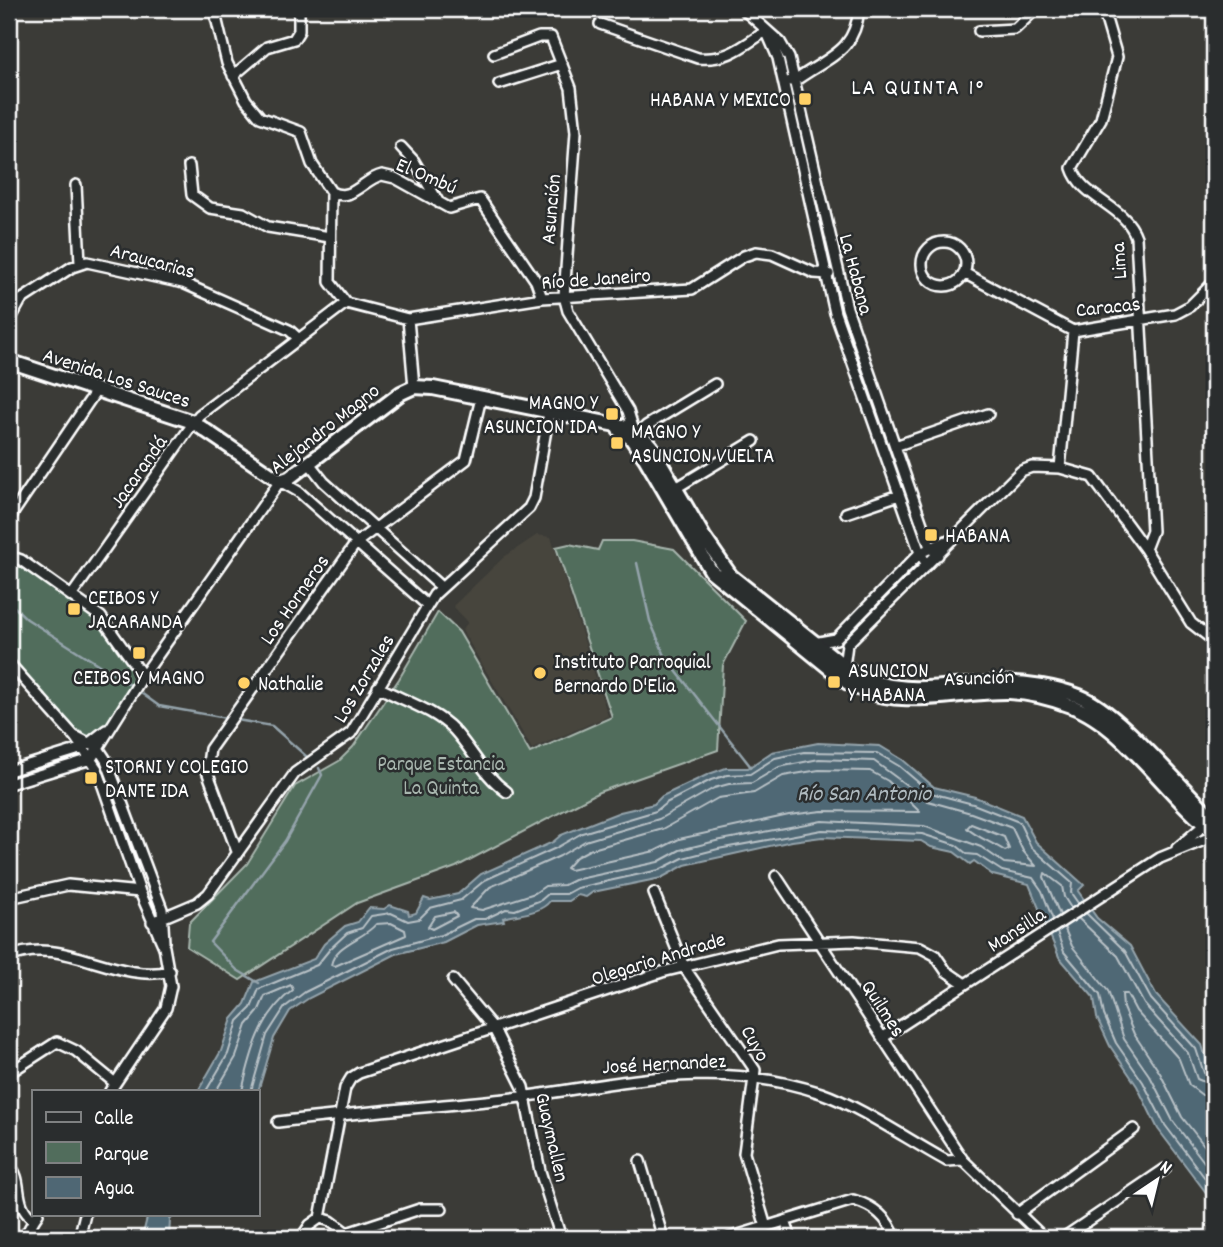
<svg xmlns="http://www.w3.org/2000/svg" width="1223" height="1247" font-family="Dekko,sans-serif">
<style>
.built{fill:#47453d}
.green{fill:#516d5c;stroke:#a8b6ae;stroke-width:2}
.water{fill:#4f6774;stroke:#95a4ac;stroke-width:2}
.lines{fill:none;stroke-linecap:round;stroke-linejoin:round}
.shore{stroke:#b9c2c7;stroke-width:2}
.stream{stroke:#95a4ac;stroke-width:2.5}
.street-casing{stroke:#fff;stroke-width:14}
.secondary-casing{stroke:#fff;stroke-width:18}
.street{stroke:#2a2d2e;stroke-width:9}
.secondary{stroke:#2a2d2e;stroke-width:12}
.poi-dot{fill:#ffd166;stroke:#2a2d2e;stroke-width:2.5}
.labels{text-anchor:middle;stroke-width:5;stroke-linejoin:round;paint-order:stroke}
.poi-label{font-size:21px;fill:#fff;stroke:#2a2d2e;text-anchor:start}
.street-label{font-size:21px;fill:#fff;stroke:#2a2d2e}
.park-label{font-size:21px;fill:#a8b6ae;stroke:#2a2d2e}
.neighbourhood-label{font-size:23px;letter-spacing:2px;fill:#fff;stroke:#2a2d2e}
.water-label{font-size:23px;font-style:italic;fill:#b0bbc0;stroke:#2a2d2e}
</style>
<rect width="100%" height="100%" fill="#3b3b37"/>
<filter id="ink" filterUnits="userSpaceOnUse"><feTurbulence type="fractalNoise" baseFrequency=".0143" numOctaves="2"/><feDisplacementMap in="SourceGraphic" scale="14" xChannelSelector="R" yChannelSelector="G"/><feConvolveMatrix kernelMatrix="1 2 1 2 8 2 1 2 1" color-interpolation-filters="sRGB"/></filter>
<g filter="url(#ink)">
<path class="built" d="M537 535 551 537 608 716 532 749 462 630 468 622 453 606 504 557Z"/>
<path class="green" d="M602 541H632L674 549 746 621 723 665 718 750 599 792 456 867 357 903 240 980 187 947 189 923 247 864 295 786 339 761 353 747 399 679 438 612 459 632 530 753 612 717 556 547 569 544 598 550Z
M9 556 92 609 143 676 98 748 75 737 9 663Z"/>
<path class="water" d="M818 743 880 746 903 760 934 787 975 797 1022 816 1036 842 1084 885 1078 891 1097 918 1130 946 1156 995 1202 1045 1209 1068 1214 1072V1203L1158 1129 1137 1086 1110 1046 1097 1018 1094 998 1059 957 1029 884 993 875 974 861 970 864 954 852 931 847 921 841 822 837 792 841 685 865 661 878 593 892 586 897 578 895 569 901H550C540 914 517 914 503 918L504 921 477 925 444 942 396 954 309 998 290 1011 274 1038 257 1095V1091H198L221 1051 232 1019 245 1004 254 982 314 959 324 944 345 926 358 922 369 908 384 909 390 905 408 911 409 915 416 913 424 898 430 900 458 894 481 874 553 842 561 835 620 812 654 804 662 796 709 774 726 768H748L772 752Z
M148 1214H175L170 1220 169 1238H166L165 1232 160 1238H142Z"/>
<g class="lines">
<path class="shore" d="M819 759 874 761 928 801 971 813 1012 828 1023 851 1036 866 1004 863 981 847 924 826 822 821 716 841 680 850 658 862 574 880 564 885 545 886 535 893 482 910 470 908 490 887 560 856 585 841 659 819 714 788 729 784 752 783 779 767Z
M819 770 870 771 888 781 920 812 822 811 789 815 679 839 655 851 570 870 566 868 576 857 589 850 663 829 718 798 754 793 783 776Z
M971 824 1004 837 1009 849 1005 851C993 843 976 837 967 828Z
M454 912 457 916 432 929 428 927 435 916Z
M1086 913 1125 951 1151 999 1196 1049 1204 1073 1214 1077
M1060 915 1044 877 1045 873 1062 886 1064 897 1071 908
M1078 918 1118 956 1144 1004 1188 1053 1197 1079 1214 1086
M391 923 405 930 406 935 335 966 331 965C335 944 364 939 376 924Z
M1064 927 1072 946 1108 991 1124 1039 1151 1078 1173 1121 1214 1175
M1057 932 1064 952 1100 995 1104 1015 1116 1043 1143 1082 1165 1125 1214 1190
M206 1091 228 1054 238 1021 251 1008 259 989 317 965 330 949 347 933 362 928 371 916 391 913 408 921 419 919 430 908 461 900 485 880 556 848 582 833 656 811 666 803 711 780 727 775 750 774 775 758 804 752 877 753 899 766 931 793 973 804 1019 822 1031 847 1072 883 1071 893 1078 903
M216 1091 236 1057 247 1025 258 1012 265 996 291 985 293 990C260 1015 251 1053 242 1091
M251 1091 267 1035 285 1007 305 992 393 948 441 935 474 919H485L506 909 515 910 541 900 548 894H566L577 888 659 870 683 858 718 849 822 830 922 834 956 845 967 854 977 855 1002 871 1033 878 1042 891 1053 920
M1214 1097 1202 1095 1189 1085 1179 1059 1136 1011 1127 994H1122L1123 1008 1134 1034 1160 1073 1182 1117 1214 1158"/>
<path class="stream" d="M637 563 650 621 666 658 751 767
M9 602 27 619 129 684
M141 693 159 706 226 718
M237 720 272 726 307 757
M259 983 237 970 210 942 285 841 322 775 319 768"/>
<g class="street-casing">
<path id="street" d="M214 9 227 63 246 100 260 117 301 132 312 164 331 192 330 282 346 303
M743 9 780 42 789 58 847 308 930 547 938 555
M1103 9 1117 57 1101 119 1072 168C1082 199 1125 205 1136 237L1152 531 1145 549
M600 24 698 58C727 61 743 46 766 31
M979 31 1015 29 1036 9
M768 35 778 58 835 313 920 553 927 565
M494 54 539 37H551L571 88 576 132 564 296 568 311 628 411 634 431
M233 76 267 47 294 39 299 31V9
M790 81 799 78C831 56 855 51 859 9
M499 84 562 64
M401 147 414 161 439 203
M189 166 192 195 210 208 243 213 268 227 330 237
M76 185 80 263
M331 192C352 203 363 179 382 175L395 178 449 208 480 199 536 281 542 298
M922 264a22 22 0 1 1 44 0a22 22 0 1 1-44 0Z
M964 273 1073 331 1175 314 1190 306 1214 282
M346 303 408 319 542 298 692 289 744 256 756 252 772 254 814 273 829 274
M408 319 414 387
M9 322 21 300 72 267 87 262 183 283 289 330 299 339
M641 435 646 426 715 384
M895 446 988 414
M309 463 324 482 441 587
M1060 468 1073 331
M676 488 754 441
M846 513 899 495
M9 519 96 391
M9 556 21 560 101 617 143 676
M72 595 199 415 346 303
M814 643 836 639 920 553 951 539
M9 663 75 737 97 769 140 892 164 947 171 986 166 1008 110 1091
M844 667 847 644 1021 471 1032 467 1060 468 1092 477 1145 549 1191 623 1214 641
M378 687C402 700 435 710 454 730 474 752 483 775 507 792
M77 737 98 748 106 760 162 909 164 942
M9 771 83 748 106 730
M9 784 91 759 143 676 280 481 299 492 427 605
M1177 848 1209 821
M238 854 207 771 210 749 356 543 466 460 481 398
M776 876 963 1160
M654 893 684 967 755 1070 744 1153 766 1227
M9 898 68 885 140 892
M152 922 197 903 208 894 295 773 351 733 434 595 529 508 534 498 549 413
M9 957C62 934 116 984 170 971
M1211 960H1214
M453 980 494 1029 523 1087 540 1171 561 1238
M882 1038 1160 858 1214 836
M9 1073 57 1042 76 1051 115 1083
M278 1122C353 1113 429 1107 505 1099 613 1086 712 1056 821 1093 859 1106 910 1141 947 1161L963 1160 1044 1238
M640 1161 663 1238
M9 1166C25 1179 11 1204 34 1220L38 1214
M1017 1214 1134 1129
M320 1218 345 1088 351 1078 359 1073 662 972 778 944 854 941 920 947 935 955 946 971 965 984
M785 1221 791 1238
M24 1238 34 1220
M79 1238 85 1214
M301 1238 310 1225 320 1218 331 1221 347 1233 420 1209H442
M729 1238 853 1200C874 1206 888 1217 895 1238
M1063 1238 1165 1169"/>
</g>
<g class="secondary-casing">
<path id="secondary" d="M9 361 193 422 280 481 289 478 401 393 414 387 433 388 626 427 641 435 651 446 704 537 731 576 853 673C897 699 951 684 1000 683 1025 682 1056 687 1079 696 1120 712 1179 787 1214 819
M619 430 631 438 645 458 711 571 848 683C899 712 954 691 1009 692 1029 693 1053 699 1071 706 1123 724 1169 798 1214 832"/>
</g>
<use href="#street" class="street"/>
<use href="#secondary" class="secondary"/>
</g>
</g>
<g class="poi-dot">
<rect x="798" y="92" width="14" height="14" rx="3.5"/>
<rect x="605" y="407" width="14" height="14" rx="3.5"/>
<rect x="610" y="436" width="14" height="14" rx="3.5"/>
<rect x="924" y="528" width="14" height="14" rx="3.5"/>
<rect x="67" y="602" width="14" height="14" rx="3.5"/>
<rect x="132" y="646" width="14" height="14" rx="3.5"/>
<circle cx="540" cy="673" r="7"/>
<rect x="827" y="675" width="14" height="14" rx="3.5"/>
<circle cx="244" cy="683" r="7"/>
<rect x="84" y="771" width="14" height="14" rx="3.5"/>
</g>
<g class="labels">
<g class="poi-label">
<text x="791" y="106" text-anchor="end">HABANA Y MEXICO</text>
<text x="598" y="409" text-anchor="end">MAGNO Y<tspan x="598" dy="24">ASUNCION IDA</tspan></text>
<text x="631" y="438">MAGNO Y<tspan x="631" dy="24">ASUNCION VUELTA</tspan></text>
<text x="945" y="542">HABANA</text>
<text x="88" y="604">CEIBOS Y<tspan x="88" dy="24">JACARANDA</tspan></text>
<text x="554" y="668">Instituto Parroquial<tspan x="554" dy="24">Bernardo D'Elia</tspan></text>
<text x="848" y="677">ASUNCION<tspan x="848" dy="24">Y HABANA</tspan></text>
<text x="139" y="684" text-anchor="middle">CEIBOS Y MAGNO</text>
<text x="258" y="690">Nathalie</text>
<text x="105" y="773">STORNI Y COLEGIO<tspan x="105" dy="24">DANTE IDA</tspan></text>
</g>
<g class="street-label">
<text transform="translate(427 175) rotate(23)" y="7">El Ombú</text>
<text transform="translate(550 209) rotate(-85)" y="7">Asunción</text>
<text transform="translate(153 260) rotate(15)" y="7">Araucarias</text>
<text transform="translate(1118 261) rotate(-94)" y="7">Lima</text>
<text transform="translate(857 274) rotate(75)" y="7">La Habana</text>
<text transform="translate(596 278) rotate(-4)" y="7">Río de Janeiro</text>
<text transform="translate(1108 306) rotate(-6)" y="7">Caracas</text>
<text transform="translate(117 377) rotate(18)" y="7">Avenida Los Sauces</text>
<text transform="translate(324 428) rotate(-38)" y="7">Alejandro Magno</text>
<text transform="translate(138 471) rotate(-55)" y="7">Jacarandá</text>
<text transform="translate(294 599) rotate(-55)" y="7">Los Horneros</text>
<text transform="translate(979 677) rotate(-2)" y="7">Asunción</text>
<text transform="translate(363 678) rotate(-59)" y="7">Los Zorzales</text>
<text transform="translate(1016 929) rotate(-33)" y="7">Mansilla</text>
<text transform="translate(658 958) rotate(-17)" y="7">Olegario Andrade</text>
<text transform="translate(884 1008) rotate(57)" y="7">Quilmes</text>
<text transform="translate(756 1043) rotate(61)" y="7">Cuyo</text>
<text transform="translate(664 1063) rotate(-3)" y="7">José Hernandez</text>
<text transform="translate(553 1137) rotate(77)" y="7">Guaymallen</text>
</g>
<g class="park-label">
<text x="441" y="770">Parque Estancia<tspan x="441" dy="24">La Quinta</tspan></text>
</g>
<g class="neighbourhood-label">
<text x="918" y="94">LA QUINTA 1°</text>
</g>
<g class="water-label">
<text x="864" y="800">Río San Antonio</text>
</g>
</g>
<rect width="1223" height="1247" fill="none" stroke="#2a2d2e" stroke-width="35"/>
<rect x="18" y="18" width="1188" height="1212" fill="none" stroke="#fff" stroke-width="2.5" filter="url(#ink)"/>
<rect x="32" y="1090" width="228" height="126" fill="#2a2d2e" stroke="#7f8182" stroke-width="2"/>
<rect x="46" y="1112" width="35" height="10" fill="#2a2d2e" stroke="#7f8182" stroke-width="2"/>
<text x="94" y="1124" font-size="21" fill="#ffffff">Calle</text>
<rect x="46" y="1142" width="35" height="21" fill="#516d5c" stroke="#7f8182" stroke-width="2"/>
<text x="94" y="1160" font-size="21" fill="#ffffff">Parque</text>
<rect x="46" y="1177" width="35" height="21" fill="#4f6774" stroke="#7f8182" stroke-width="2"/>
<text x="94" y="1194" font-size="21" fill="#ffffff">Agua</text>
<g transform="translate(1157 1180) rotate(35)" stroke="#2a2d2e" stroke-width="5" paint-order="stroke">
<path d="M0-5L12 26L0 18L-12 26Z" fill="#ffffff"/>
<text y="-10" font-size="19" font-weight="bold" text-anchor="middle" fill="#ffffff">N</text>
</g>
</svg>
